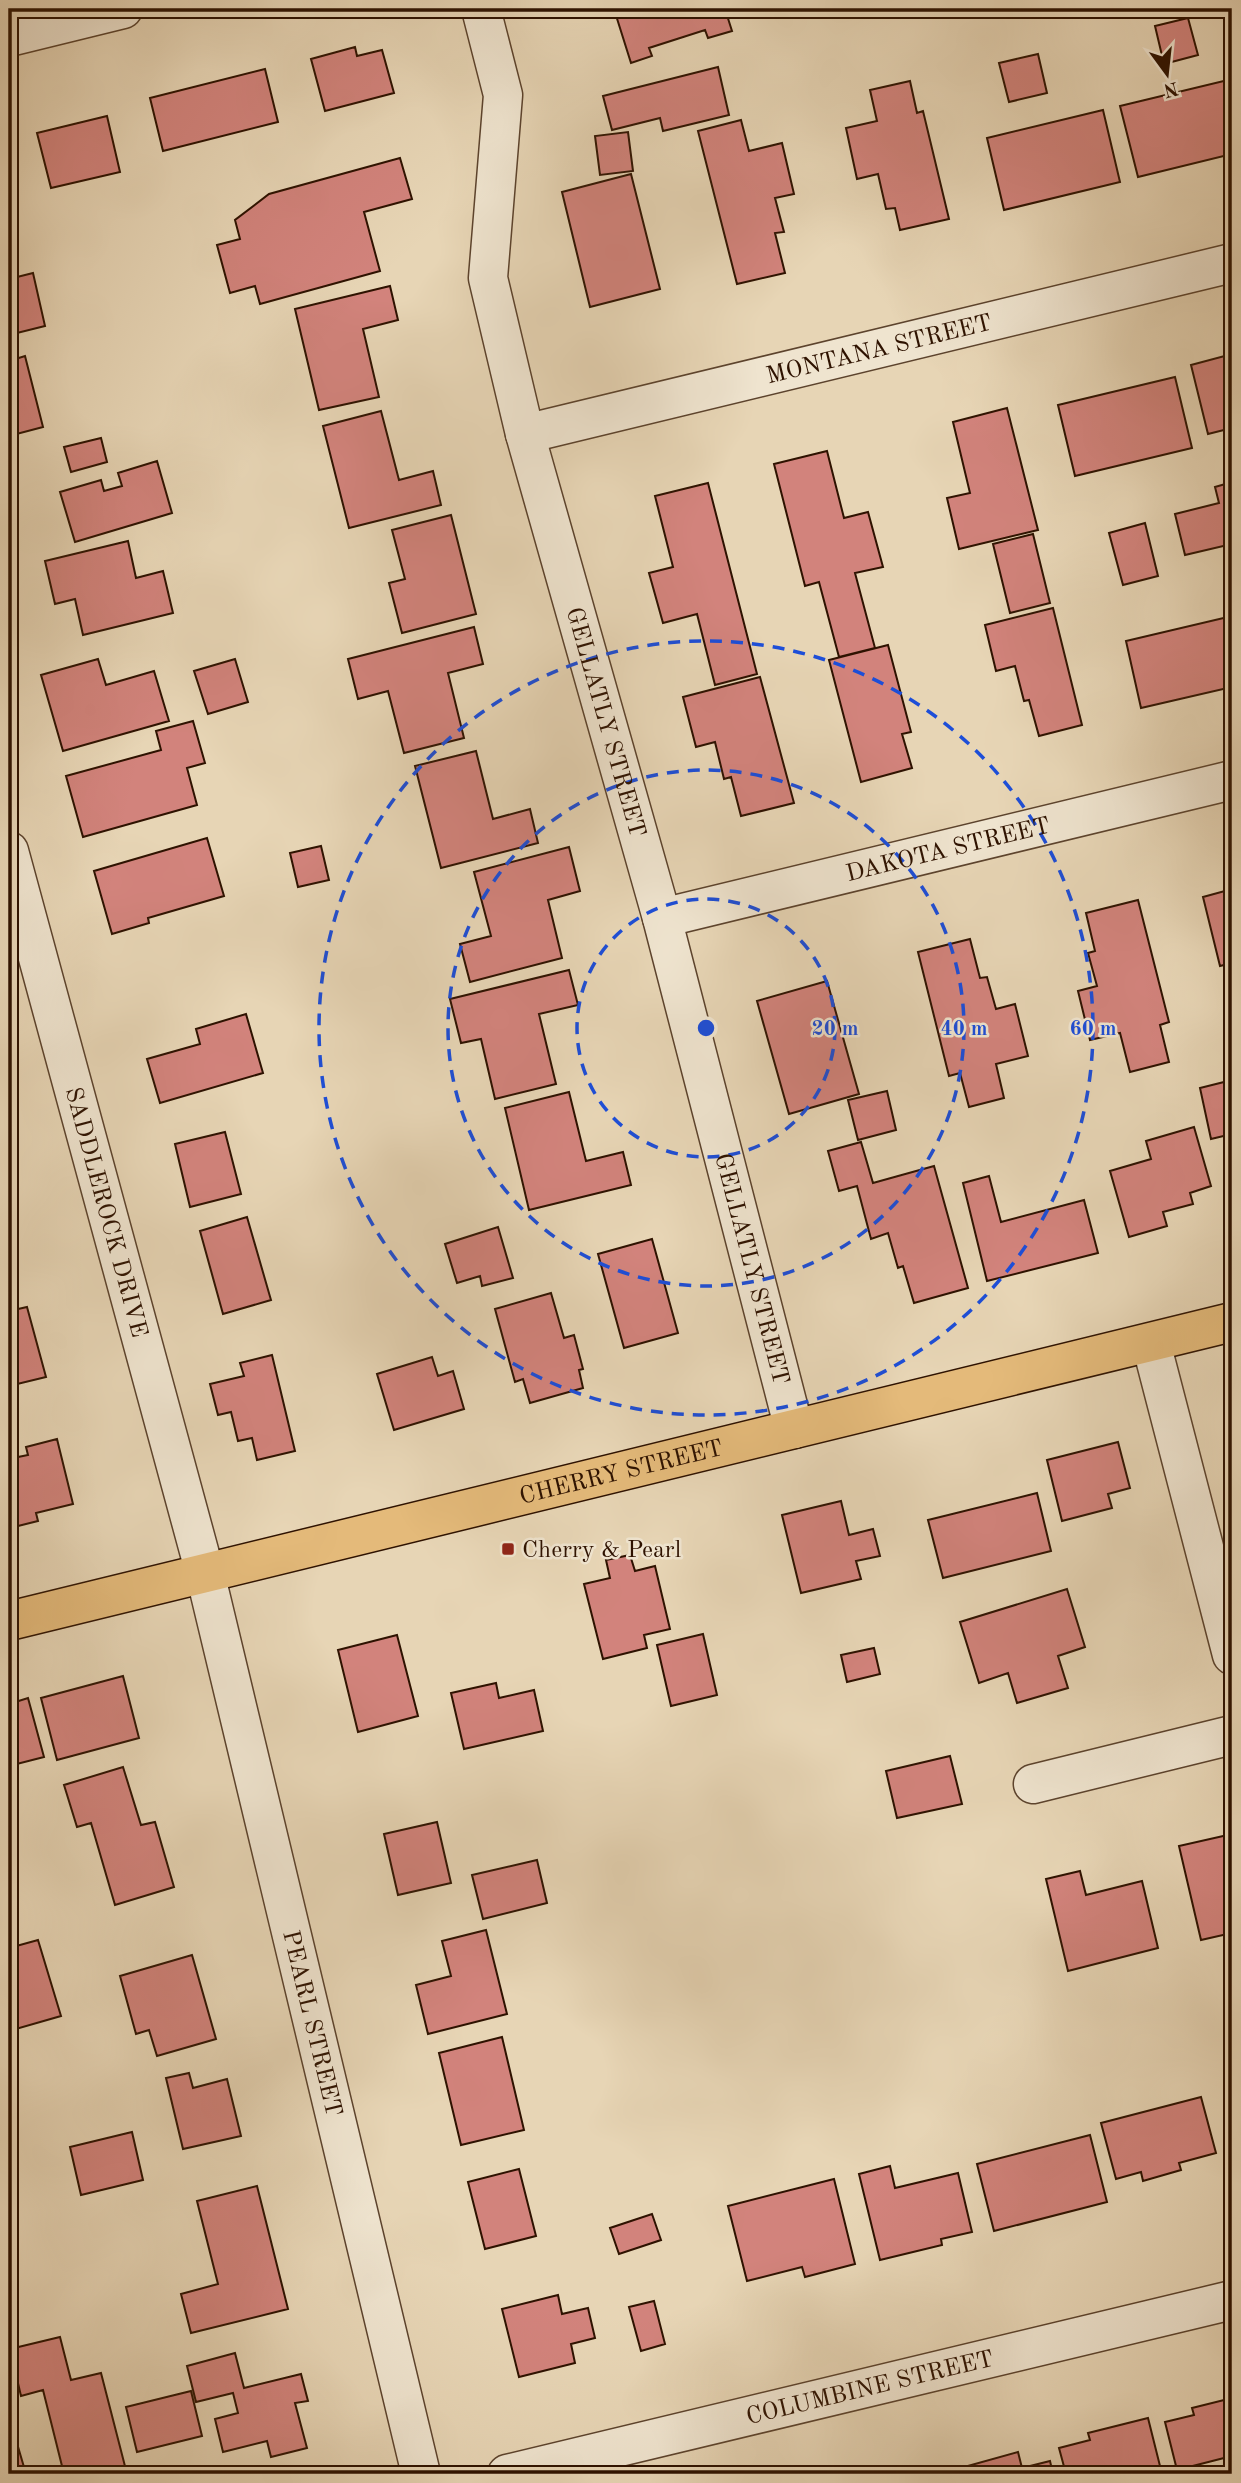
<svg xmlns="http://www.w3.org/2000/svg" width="1241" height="2483" font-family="'Old Standard TT',serif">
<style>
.building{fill:#d2837c;stroke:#2e1200;stroke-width:2}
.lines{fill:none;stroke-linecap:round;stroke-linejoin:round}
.minor-casing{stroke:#5c432d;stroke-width:41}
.major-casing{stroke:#2e1200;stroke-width:41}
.minor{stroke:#efe4cf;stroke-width:38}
.major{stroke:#e4ba7a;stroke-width:38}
.ring{fill:none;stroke:#1d4ed8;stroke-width:3.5;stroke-dasharray:12 9}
.poi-dot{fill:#8f2418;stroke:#efe4cf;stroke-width:2.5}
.labels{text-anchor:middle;stroke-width:5;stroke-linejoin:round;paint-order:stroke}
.street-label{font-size:24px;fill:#2e1200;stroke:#efe4cf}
.poi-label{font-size:24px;fill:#2e1200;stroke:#efe4cf;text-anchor:start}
.centre{fill:#1d4ed8;stroke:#efe4cf;stroke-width:3.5}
.ring-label{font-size:21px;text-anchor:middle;font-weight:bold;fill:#1d4ed8;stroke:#efe4cf;stroke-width:5;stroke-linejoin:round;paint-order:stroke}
</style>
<rect width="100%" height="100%" fill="#e7d5b5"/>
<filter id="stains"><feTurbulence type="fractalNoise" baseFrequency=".00286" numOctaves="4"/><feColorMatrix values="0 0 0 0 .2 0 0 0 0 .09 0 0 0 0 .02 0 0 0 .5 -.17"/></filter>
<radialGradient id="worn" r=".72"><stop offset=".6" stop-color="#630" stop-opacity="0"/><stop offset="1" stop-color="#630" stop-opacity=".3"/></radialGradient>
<path class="building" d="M614 9H725L732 31 708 38 705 30 649 48 652 56 631 63Z
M1188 18 1198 55 1164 64 1155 26Z
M355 47 357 56 382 50 394 93 325 111 311 59Z
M1038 54 1047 93 1009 102 999 63Z
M718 67 729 115 663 131 660 118 612 130 603 96Z
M265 69 278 122 163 151 150 98Z
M1232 79V154L1138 177 1120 106Z
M910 81 917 113 923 111 949 219 900 230 895 208 886 209 878 174 857 179 846 128 877 121 870 90Z
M1103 110 1120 182 1004 210 987 138Z
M107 116 120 172 51 188 37 133Z
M741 120 749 151 782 143 794 194 775 198 784 232 775 233 785 273 737 284 698 131Z
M628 132 633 171 600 175 595 136Z
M400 158 412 199 364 212 380 271 260 304 255 286 230 293 217 245 240 239 235 220 269 194Z
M631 174 660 289 590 307 562 192Z
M33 273 45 326 9 335V279Z
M390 286 398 320 363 329 379 397 319 410 295 309Z
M1232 354V428L1208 434 1191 365Z
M25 356 43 427 9 436V361Z
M1175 377 1192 448 1075 476 1058 405Z
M1007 408 1038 530 959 549 947 498 970 493 953 422Z
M381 411 399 480 433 471 441 505 349 528 323 426Z
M101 438 107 462 71 472 64 447Z
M827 451 844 518 868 512 883 567 855 573 875 648 839 657 819 582 805 586 774 464Z
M157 461 172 513 75 542 60 492 101 480 104 491 122 486 118 473Z
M1232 482V544L1185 555 1175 514 1219 503 1215 487Z
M708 483 757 674 715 685 697 614 663 623 649 573 673 567 655 496Z
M451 515 476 614 402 633 389 583 405 579 392 530Z
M1145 523 1158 576 1123 585 1109 533Z
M1033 534 1050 603 1010 613 993 544Z
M128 541 136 578 163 571 173 613 83 635 75 599 55 604 45 561Z
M1053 608 1082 725 1039 736 1029 700 1024 701 1015 666 996 671 985 625Z
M1232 616V687L1141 708 1126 641Z
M474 627 483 664 448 673 464 738 404 753 388 691 358 699 348 659Z
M888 645 911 732 902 734 912 768 861 782 829 660Z
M98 659 106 685 154 671 169 721 63 751 41 675Z
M235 659 248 702 208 714 194 671Z
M760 677 794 803 741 816 731 777 724 779 715 742 696 747 683 697Z
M193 721 205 763 187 768 197 805 83 837 66 776 161 750 156 731Z
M476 751 493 819 530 809 538 843 441 868 415 766Z
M207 838 224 896 148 918 149 923 112 934 94 871Z
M321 846 329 880 298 887 290 853Z
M569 847 580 891 548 900 562 958 470 982 460 944 491 936 474 872Z
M1232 889V963L1220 966 1203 897Z
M1138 900 1169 1022 1160 1025 1169 1062 1130 1072 1120 1033 1090 1040 1078 991 1097 986 1088 953 1095 951 1086 913Z
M970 939 980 978 987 977 996 1009 1015 1004 1028 1056 996 1064 1004 1098 969 1107 960 1073 949 1076 918 952Z
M569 970 578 1005 539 1014 556 1084 495 1099 481 1039 461 1043 450 999Z
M827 981 859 1094 789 1114 757 1001Z
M246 1014 263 1073 160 1103 147 1059 200 1044 196 1029Z
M1228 1081 1232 1096V1134L1211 1139 1200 1088Z
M887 1091 896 1130 858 1140 848 1100Z
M569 1092 586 1161 623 1152 631 1185 529 1210 505 1108Z
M1194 1127 1211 1186 1190 1193 1193 1204 1163 1212 1167 1226 1129 1237 1110 1171 1151 1159 1146 1141Z
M225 1132 241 1194 190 1207 175 1144Z
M861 1142 873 1183 934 1166 968 1288 914 1303 903 1266 898 1268 888 1233 871 1239 857 1186 839 1191 828 1151Z
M989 1176 1001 1222 1084 1200 1098 1253 987 1281 963 1183Z
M247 1217 271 1300 223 1314 200 1231Z
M498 1227 513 1278 482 1286 480 1276 457 1283 445 1244Z
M652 1239 678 1333 624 1348 598 1254Z
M551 1293 564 1338 574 1335 583 1369 579 1370 583 1388 530 1403 523 1379 515 1382 495 1309Z
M27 1307 46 1377 9 1386V1311Z
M272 1355 295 1451 257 1460 252 1438 238 1441 231 1412 218 1415 210 1384 244 1376 240 1363Z
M432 1357 438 1376 453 1371 464 1409 394 1430 377 1374Z
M57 1439 73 1504 36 1513 38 1521 18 1526 15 1513 9 1515V1443L13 1458 28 1455 26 1447Z
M1118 1442 1130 1488 1108 1494 1112 1508 1062 1521 1047 1460Z
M1037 1493 1051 1551 943 1578 928 1520Z
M841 1501 849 1535 873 1529 880 1556 856 1561 861 1579 801 1593 782 1515Z
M630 1555 635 1571 655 1566 670 1629 644 1635 647 1648 603 1659 584 1584 610 1578 606 1560Z
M1067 1589 1085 1647 1058 1656 1068 1688 1017 1703 1008 1673 979 1683 960 1622Z
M703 1634 717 1695 671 1706 657 1645Z
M397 1635 418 1716 358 1732 338 1650Z
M874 1648 880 1674 847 1682 841 1655Z
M123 1676 139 1738 57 1760 41 1698Z
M496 1683 499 1698 534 1690 543 1731 464 1749 451 1693Z
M28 1698 44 1757 9 1766V1704Z
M950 1756 962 1804 897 1818 886 1771Z
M123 1767 141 1825 155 1822 174 1887 115 1905 91 1823 77 1827 64 1785Z
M437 1822 451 1883 398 1895 384 1834Z
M1232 1834V1933L1201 1940 1179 1846Z
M537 1860 547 1903 483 1919 472 1875Z
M1080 1871 1086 1895 1142 1881 1158 1948 1068 1971 1046 1879Z
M486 1930 507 2014 428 2034 416 1985 451 1976 442 1941Z
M38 1940 61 2016 9 2031V1948Z
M192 1955 216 2039 157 2056 149 2030 136 2034 120 1976Z
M502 2037 524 2130 461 2145 439 2053Z
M189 2073 193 2088 227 2079 241 2136 183 2149 166 2078Z
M1201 2097 1216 2153 1179 2163 1181 2170 1143 2181 1141 2172 1116 2179 1101 2123Z
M132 2132 143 2180 81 2195 70 2147Z
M1090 2135 1107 2202 994 2231 977 2164Z
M890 2166 895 2188 958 2173 972 2232 941 2239 942 2245 880 2260 859 2174Z
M519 2169 536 2236 485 2249 468 2182Z
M834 2179 855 2264 805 2277 802 2267 747 2281 728 2206Z
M257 2186 288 2309 191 2333 181 2294 218 2284 197 2201Z
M652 2214 661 2240 619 2254 610 2228Z
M558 2295 562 2314 588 2308 595 2338 571 2344 575 2363 519 2377 502 2309Z
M654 2301 665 2344 641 2351 629 2307Z
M60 2337 71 2380 101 2373 127 2474H82L81 2470 64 2474 43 2390 21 2396 10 2349Z
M235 2353 244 2388 301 2374 308 2401 295 2403 307 2448 271 2457 267 2441 223 2452 215 2419 238 2413 233 2393 196 2402 187 2366Z
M191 2391 202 2436 137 2452 126 2407Z
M1232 2398V2474H1228L1224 2458 1177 2470 1165 2422 1194 2415 1192 2408Z
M9 2416 26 2474H9Z
M1148 2418 1162 2474H1066L1059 2448 1090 2440 1088 2433Z
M1018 2452 1022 2468 1050 2461 1053 2474H939Z"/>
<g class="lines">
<g class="minor-casing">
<g id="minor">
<path id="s1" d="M481 9 503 95 488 278 525 434 662 918 794 1429"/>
<path d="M9 37 123 9"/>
<path id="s2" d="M525 434 1232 263"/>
<path id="s3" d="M9 851 205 1573 421 2474"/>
<path id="s4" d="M662 918 1232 780"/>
<path d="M1151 1343 1232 1655"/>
<path d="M1033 1784 1232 1735"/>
<path id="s5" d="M507 2474 1232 2300"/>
</g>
</g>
<g class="major-casing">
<g id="major">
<path id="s6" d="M9 1621 1232 1322"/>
</g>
</g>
<use href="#minor" class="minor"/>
<use href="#major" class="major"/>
</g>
<g class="ring">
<circle cx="706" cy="1028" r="129"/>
<circle cx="706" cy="1028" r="258"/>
<circle cx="706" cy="1028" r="387"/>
</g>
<rect class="poi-dot" x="501" y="1542" width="14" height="14" rx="3.5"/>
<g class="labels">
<g class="street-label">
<text dy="8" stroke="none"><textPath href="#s2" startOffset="364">MONTANA STREET</textPath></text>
<text dy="8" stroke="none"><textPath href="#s1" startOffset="732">GELLATLY STREET</textPath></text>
<text dy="8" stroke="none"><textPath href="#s4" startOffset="294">DAKOTA STREET</textPath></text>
<text dy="8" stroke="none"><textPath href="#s3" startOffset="374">SADDLEROCK DRIVE</textPath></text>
<text dy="8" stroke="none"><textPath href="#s1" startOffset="1298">GELLATLY STREET</textPath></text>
<text dy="8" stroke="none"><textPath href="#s6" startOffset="630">CHERRY STREET</textPath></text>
<text dy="8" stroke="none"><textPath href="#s3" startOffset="1211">PEARL STREET</textPath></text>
<text dy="8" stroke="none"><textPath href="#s5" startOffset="373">COLUMBINE STREET</textPath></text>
</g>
<g class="poi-label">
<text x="522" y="1557">Cherry &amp; Pearl</text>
</g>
</g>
<circle cx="706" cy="1028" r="10" class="centre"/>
<g class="ring-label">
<text x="835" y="1035">20 m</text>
<text x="964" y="1035">40 m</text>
<text x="1093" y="1035">60 m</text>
</g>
<rect width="1241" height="2483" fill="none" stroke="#e7d5b5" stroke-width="35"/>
<rect x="10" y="10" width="1220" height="2462" fill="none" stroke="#2e1200" stroke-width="3.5"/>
<rect x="18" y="18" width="1206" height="2448" fill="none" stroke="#2e1200" stroke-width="2"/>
<g transform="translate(1167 74) rotate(165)" stroke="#efe4cf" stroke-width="5" paint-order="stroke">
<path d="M0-5L12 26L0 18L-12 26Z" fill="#2e1200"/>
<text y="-10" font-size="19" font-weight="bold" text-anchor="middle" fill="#2e1200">N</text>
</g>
<rect width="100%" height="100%" filter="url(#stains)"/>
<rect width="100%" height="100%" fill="url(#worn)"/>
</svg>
